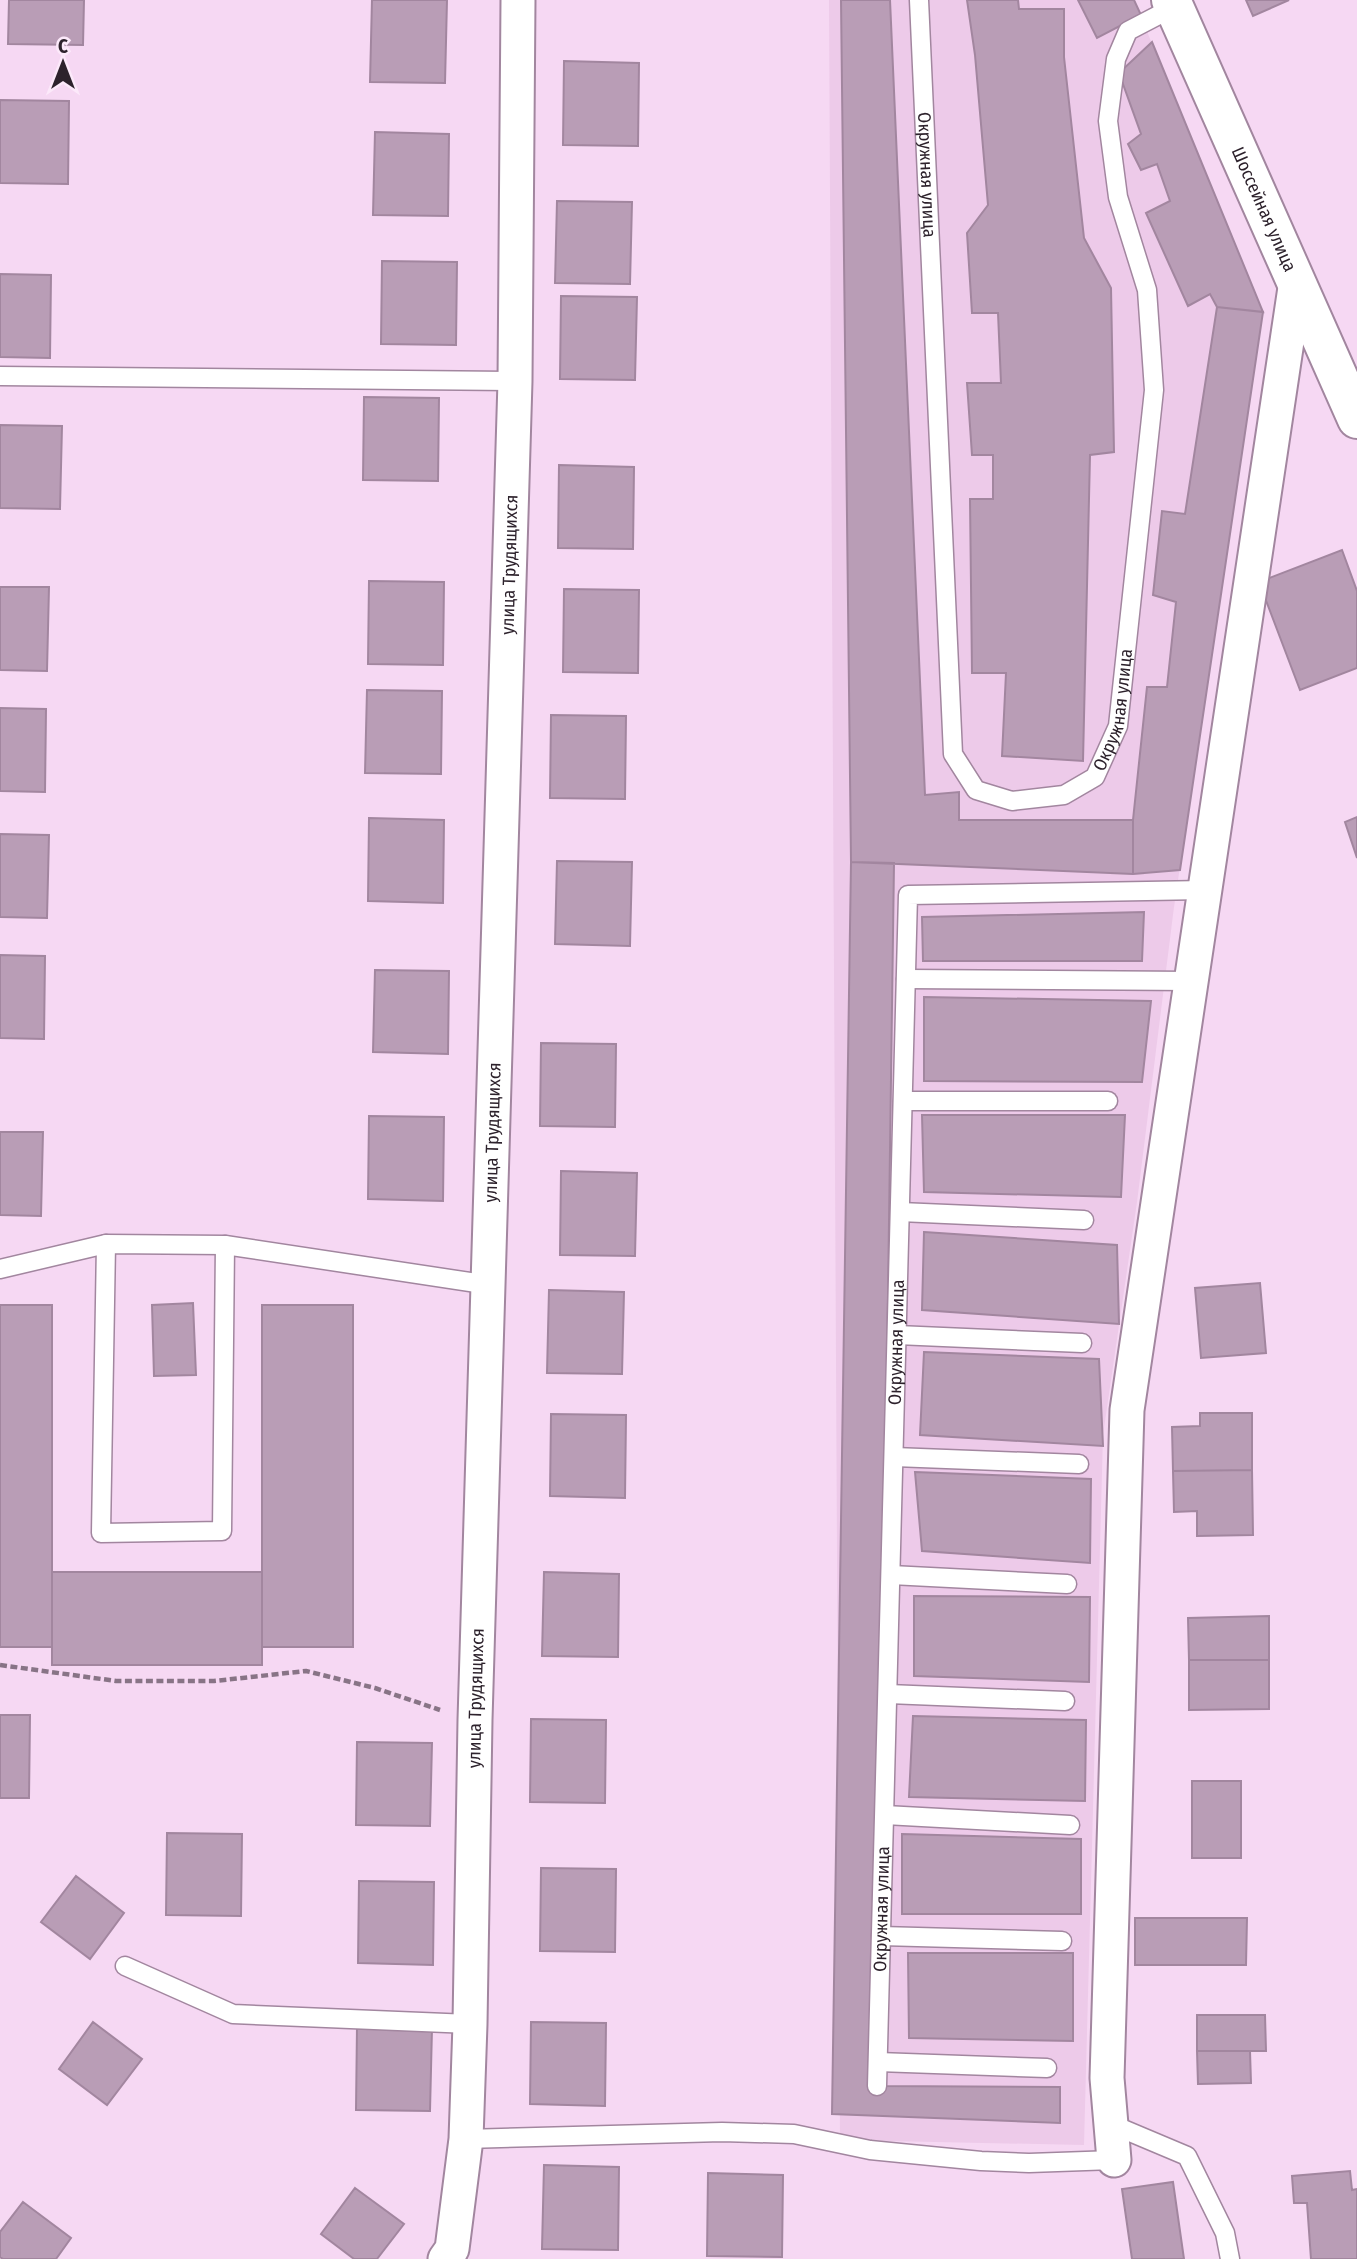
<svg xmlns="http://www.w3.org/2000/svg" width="1357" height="2259" font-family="'Fira Sans Condensed',sans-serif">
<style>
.built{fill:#edcae9}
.building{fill:#b99db6;stroke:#a2869f;stroke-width:2}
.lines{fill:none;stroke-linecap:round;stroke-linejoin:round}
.lane-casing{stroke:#a2869f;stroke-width:21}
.street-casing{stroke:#a2869f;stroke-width:37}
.secondary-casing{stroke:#a2869f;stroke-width:42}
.path{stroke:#887486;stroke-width:4.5;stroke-dasharray:7 3.5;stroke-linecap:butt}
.lane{stroke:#fff;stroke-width:18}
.street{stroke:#fff;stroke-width:33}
.secondary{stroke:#fff;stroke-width:38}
.labels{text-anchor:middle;stroke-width:6;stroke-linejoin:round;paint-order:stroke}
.street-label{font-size:18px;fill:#2d222c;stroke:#fce9fa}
</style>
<rect width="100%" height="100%" fill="#f6d8f3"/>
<path class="built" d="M829 0H1134L1263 312 1174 907 1137 1202 1103 1435 1084 2145 840 2140Z"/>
<path class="building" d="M9 0H84L83 45 8 44Z
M372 0H447L445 83 370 82Z
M841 0H890L925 795 959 792V820H1133V874L851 862Z
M967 0H1018L1019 9H1064V57L1084 238 1111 288 1114 452 1090 455 1083 761 1002 756 1006 673H972L970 499H993V455H972L967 383H1001L998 313H972L967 233 988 205 975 55Z
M1078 0H1134L1141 15 1097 38Z
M1246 0H1289L1253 16Z
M1152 42 1263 312 1217 307 1210 294 1188 306 1146 213 1170 201 1157 164 1141 170 1128 144 1141 134 1119 73Z
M564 61 639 63 638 146 563 145Z
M0 100 69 101 68 184 0 183Z
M375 132 449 134 448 216 373 215Z
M557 201 632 202 630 284 555 283Z
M382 261 457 262 456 345 381 344Z
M0 274 51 275 50 358 0 357Z
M561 296 637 297 635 380 560 379Z
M1217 307 1263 312 1180 870 1133 874V820L1147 687H1167L1176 602 1153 595 1162 511 1185 514Z
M364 397 439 398 438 481 363 480Z
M0 425 62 426 60 509 0 508Z
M559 465 634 467 633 549 558 548Z
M1342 550 1357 591V668L1300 690 1259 582Z
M369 581 444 582 443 665 368 664Z
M0 587H49L47 671 0 670Z
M564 589 639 590 638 673 563 672Z
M367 690 442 691 441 774 365 773Z
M0 708 46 709 45 792 0 791Z
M551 715 626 716 625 799 550 798Z
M1357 817V858L1345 822Z
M369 818 444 820 443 903 368 901Z
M0 834 49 835 47 918 0 917Z
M557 861 632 862 630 946 555 944Z
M851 862 894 863 877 2086 1060 2087V2123L832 2114Z
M1144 912 1142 961H923L922 917Z
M0 955 45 956 44 1039 0 1038Z
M375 970 449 971 448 1054 373 1052Z
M924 997 1151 1001 1142 1082 924 1081Z
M541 1043 616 1044 615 1127 540 1126Z
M922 1115H1125L1121 1197 924 1192Z
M369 1116 444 1117 443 1201 368 1199Z
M0 1132H43L41 1216 0 1215Z
M561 1171 637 1173 635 1256 560 1255Z
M924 1232 1117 1245 1119 1324 922 1310Z
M1260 1283 1266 1353 1201 1358 1195 1288Z
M549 1290 624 1292 622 1374 547 1373Z
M193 1303 196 1375 154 1376 152 1305Z
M0 1305H52V1647H0Z
M262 1305H353V1647H262Z
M924 1352 1099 1359 1103 1446 920 1435Z
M1200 1413H1252V1470L1173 1471 1172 1427 1200 1426Z
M551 1414 626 1415 625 1498 550 1496Z
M1252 1470 1253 1535 1197 1536V1511L1174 1512 1173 1471Z
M915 1472 1091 1479 1090 1563 922 1551Z
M52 1572H262V1665H52Z
M544 1572 619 1574 618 1657 542 1656Z
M914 1596 1090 1597 1089 1682 914 1676Z
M1269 1616V1660H1189L1188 1618Z
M1189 1660H1269V1709L1189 1710Z
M0 1715H30L29 1798H0Z
M913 1716 1086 1720 1085 1801 909 1797Z
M531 1719 606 1720 605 1803 530 1802Z
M357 1742 432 1743 430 1826 356 1825Z
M1192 1781H1241V1858H1192Z
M167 1833 242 1834 241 1916 166 1915Z
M902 1834 1081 1839V1914H902Z
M541 1868 616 1869 615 1952 540 1951Z
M76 1876 124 1913 90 1959 41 1922Z
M359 1881 434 1882 433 1965 358 1963Z
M1135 1918H1247L1246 1965H1135Z
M908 1953H1073V2041L909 2038Z
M1197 2015H1265L1266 2051H1197Z
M93 2022 142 2059 107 2105 59 2069Z
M531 2022 606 2023 605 2106 530 2104Z
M357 2027 432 2028 430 2111 356 2110Z
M1197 2051H1250L1251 2083 1198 2084Z
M544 2165 619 2167 618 2250 542 2249Z
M1350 2171 1352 2190 1357 2189V2259H1311L1307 2203H1294L1292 2176Z
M708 2173 783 2175 782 2257 707 2256Z
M1173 2182 1184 2259H1132L1122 2189Z
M355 2188 404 2224 377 2259H354L321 2234Z
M23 2202 71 2238 56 2259H3L0 2257V2232Z"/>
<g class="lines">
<g class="lane-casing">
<g id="lane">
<path id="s1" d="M919 0 953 754 976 790 1012 801 1064 795 1095 777 1118 726 1154 390 1147 290 1118 197 1108 121 1116 59 1128 31 1174 7"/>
<path d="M0 376 515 381"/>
<path d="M906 979 1191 981"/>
<path d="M903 1101H1108"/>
<path d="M900 1212 1084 1220"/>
<path d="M106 1244 101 1533 222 1531 225 1245"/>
<path d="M0 1269 106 1244 225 1245 490 1285"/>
<path d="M897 1335 1082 1343"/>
<path d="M894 1457 1079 1464"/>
<path d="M891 1575 1067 1584"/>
<path d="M888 1694 1065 1701"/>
<path d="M885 1815 1070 1825"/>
<path d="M881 1936 1062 1941"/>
<path d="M125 1966 233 2014 470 2024"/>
<path d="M878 2062 1047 2068"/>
<path id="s2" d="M877 2086 908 895 1205 890"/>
<path d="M1111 2124 1187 2156 1225 2233 1230 2259"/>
<path d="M466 2139 722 2132 794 2134 870 2150 981 2161 1029 2163 1114 2160"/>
</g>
</g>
<g class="street-casing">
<g id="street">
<path d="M1114 2160 1107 2078 1127 1410 1296 281"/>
<path id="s3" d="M445 2259 452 2249 466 2139 470 2024 475 1720 515 381 518 0"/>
</g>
</g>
<g class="secondary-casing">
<g id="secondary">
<path id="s4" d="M1171 0 1357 419"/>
</g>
</g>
<path class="path" d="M0 1665 116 1681H214L306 1671 375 1688 440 1710"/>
<use href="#lane" class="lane"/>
<use href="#street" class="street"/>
<use href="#secondary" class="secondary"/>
</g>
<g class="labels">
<g class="street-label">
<text dy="6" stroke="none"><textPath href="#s1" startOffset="175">Окружная улица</textPath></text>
<text dy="6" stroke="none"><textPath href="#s4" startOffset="229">Шоссейная улица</textPath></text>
<text dy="6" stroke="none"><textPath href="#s3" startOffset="1698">улица Трудящихся</textPath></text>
<text dy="6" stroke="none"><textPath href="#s1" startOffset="994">Окружная улица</textPath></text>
<text dy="6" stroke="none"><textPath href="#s3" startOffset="1130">улица Трудящихся</textPath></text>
<text dy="6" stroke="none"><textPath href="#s2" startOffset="744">Окружная улица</textPath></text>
<text dy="6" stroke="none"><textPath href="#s3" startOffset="564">улица Трудящихся</textPath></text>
<text dy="6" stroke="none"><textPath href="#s2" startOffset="177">Окружная улица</textPath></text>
</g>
</g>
<g transform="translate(63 63)" stroke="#fce9fa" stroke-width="5" paint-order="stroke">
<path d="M0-5L12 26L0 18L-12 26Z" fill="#2d222c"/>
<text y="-10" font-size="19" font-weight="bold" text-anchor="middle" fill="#2d222c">С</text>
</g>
</svg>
